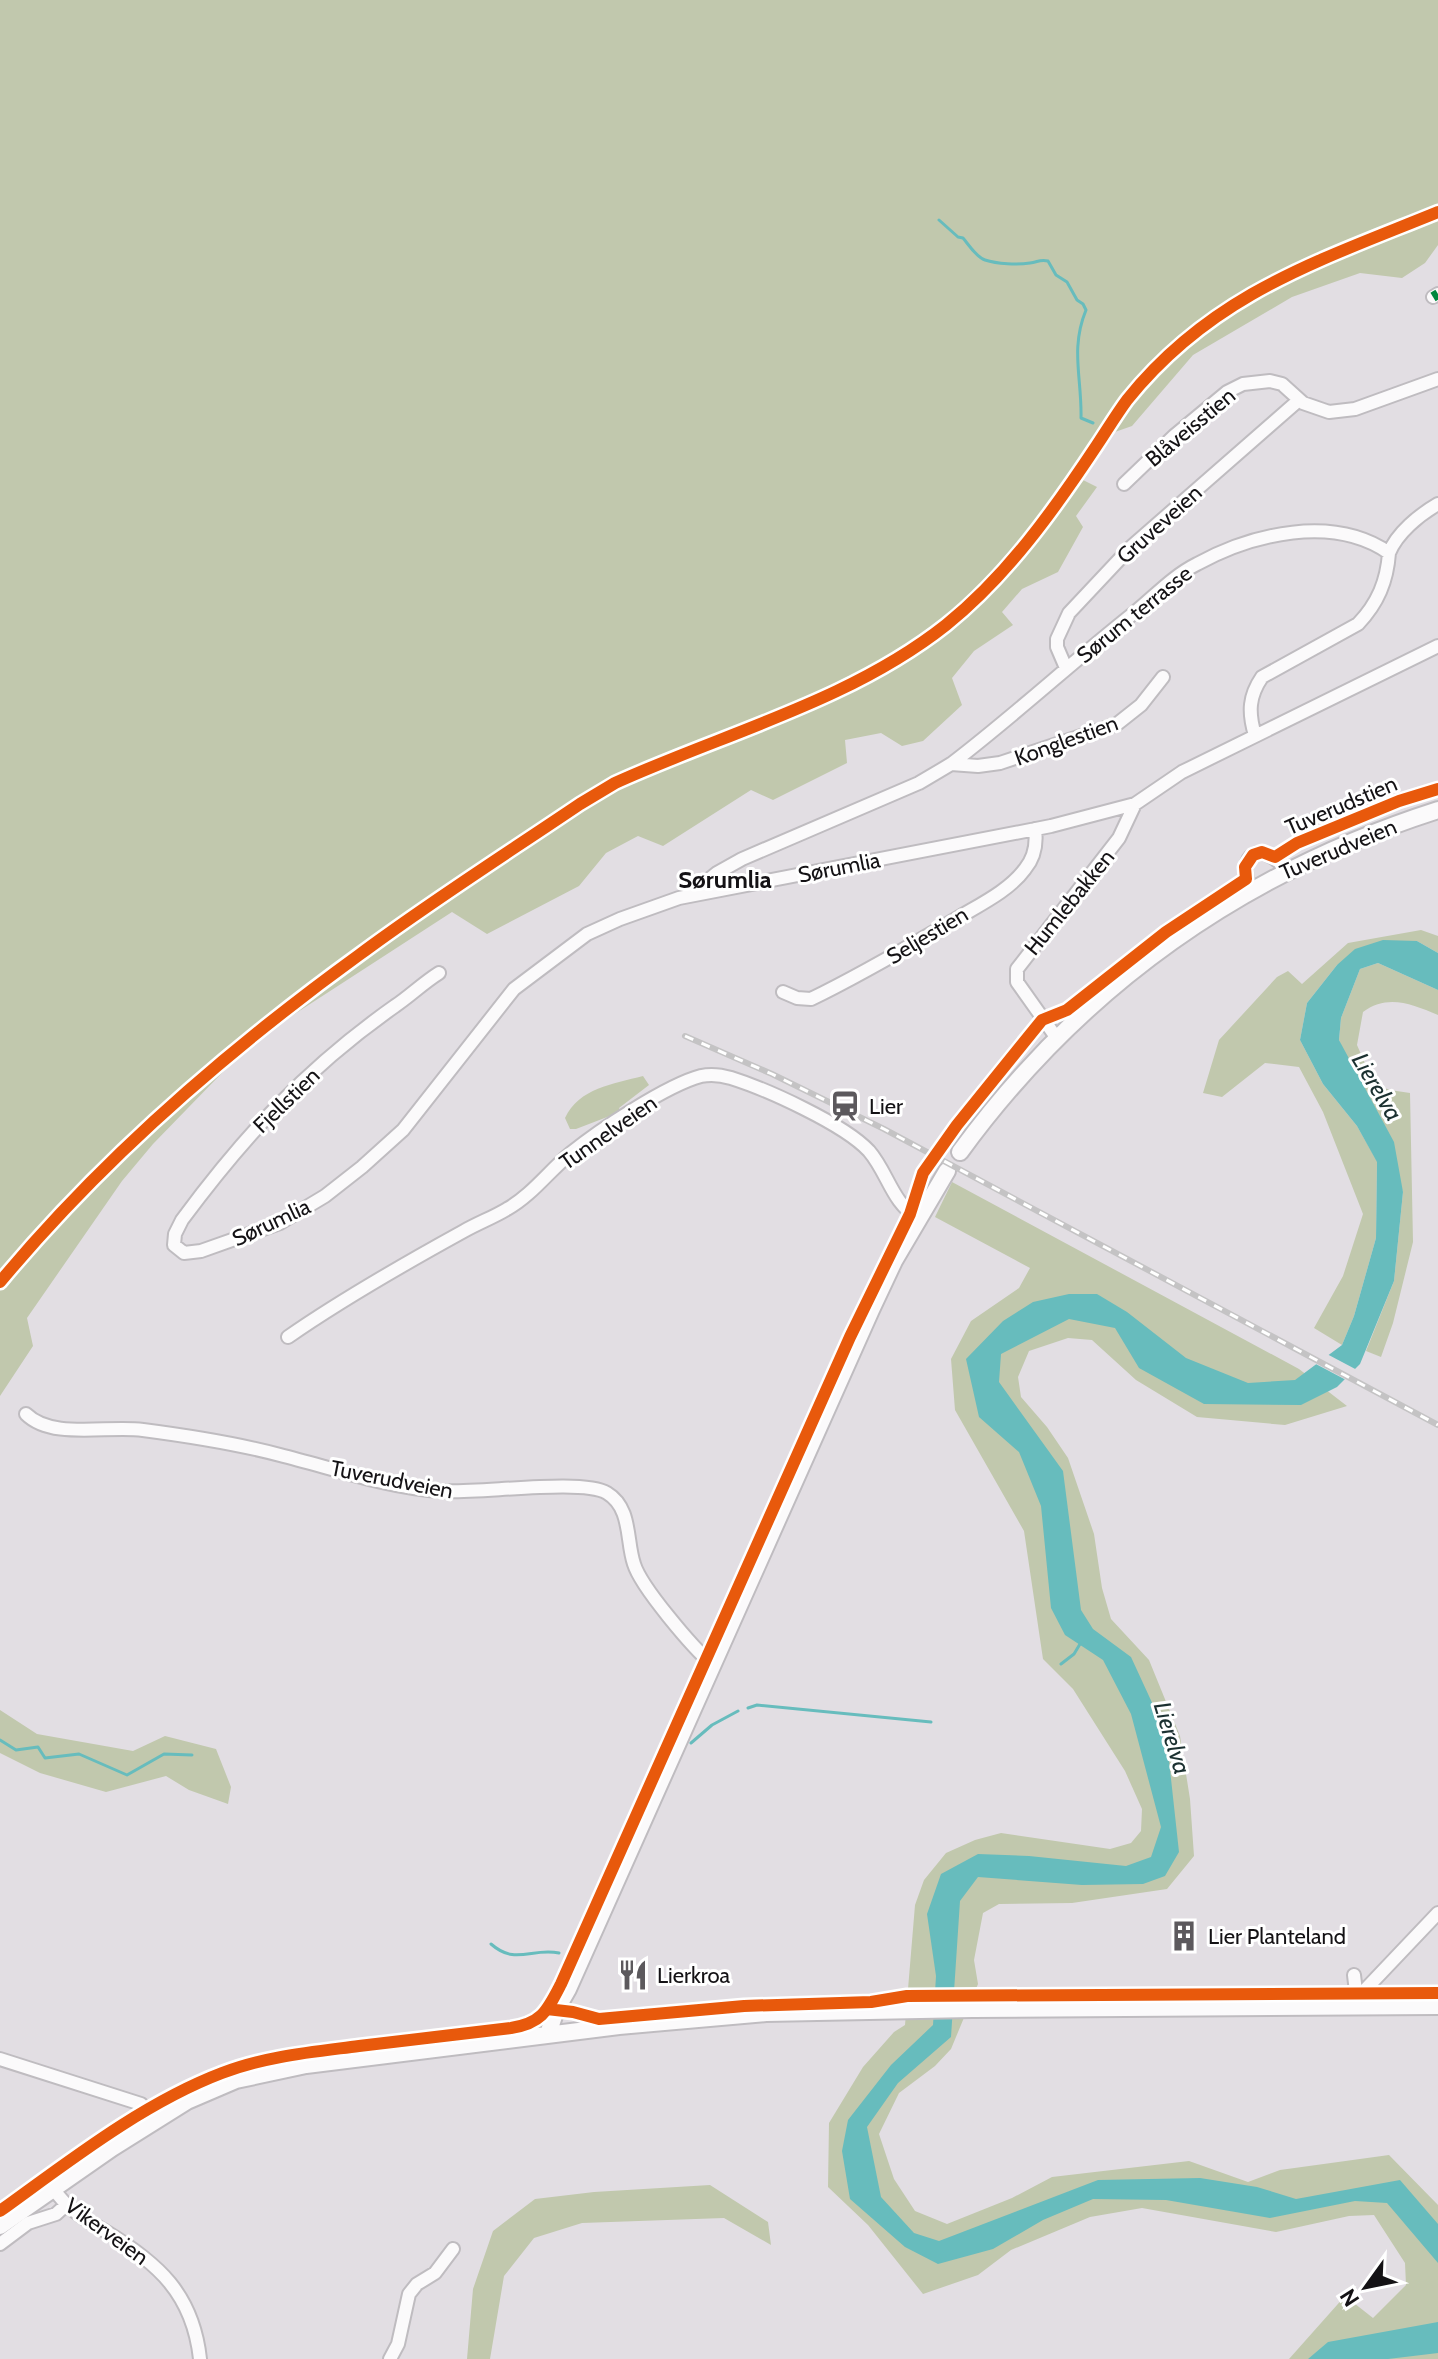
<svg xmlns="http://www.w3.org/2000/svg" width="1438" height="2359" font-family="Cabin,sans-serif">
<style>
.green{fill:#c1c8ad}
.water{fill:#67bcbd}
.pier{fill:#e2dee3}
.lines{fill:none;stroke-linecap:round;stroke-linejoin:round}
.stream{stroke:#67bcbd;stroke-width:3}
.minor-casing{stroke:#bfbcc0;stroke-width:16}
.major-casing{stroke:#bfbcc0;stroke-width:20}
.minor{stroke:#fbfafb;stroke-width:12}
.major{stroke:#fbfafb;stroke-width:16}
.rail-casing{stroke:#c4c3c4;stroke-width:6}
.rail{stroke:#fff;stroke-width:3;stroke-dasharray:9;stroke-linecap:butt}
.quiet{stroke:#00873e;stroke-width:10;stroke-dasharray:20 10;stroke-linecap:butt}
.cycleway-casing{stroke:#fff;stroke-width:17}
.cycleway{stroke:#e8590c;stroke-width:12}
.labels{text-anchor:middle;stroke-width:6;stroke-linejoin:round;paint-order:stroke}
.street-label{font-size:22px;fill:#141215;stroke:#fff}
.poi-label{font-size:22px;fill:#141215;stroke:#fff;text-anchor:start}
.neighbourhood-label{font-size:24px;font-weight:bold;fill:#141215;stroke:#fff}
.water-label{font-size:24px;font-style:italic;fill:#1b3030;stroke:#fff}
</style>
<rect width="100%" height="100%" fill="#e2dee3"/>
<path class="green" d="M0 0H1438V245L1425 263 1402 278 1360 273 1292 297 1193 355 1132 426 1112 433 1081 479 1097 487 1076 516 1083 527 1058 572 1022 589 1002 612 1013 625 974 651 952 678 962 705 923 741 902 746 881 733 845 740 847 763 773 800 751 790 663 846 638 836 606 853 579 886 487 934 452 912 253 1041 153 1144 122 1181 27 1318 33 1346 0 1396Z
M1421 930 1438 936V953L1417 941 1337 965 1307 1003 1300 1040 1323 1084 1357 1126 1377 1161 1376 1238 1354 1316 1342 1345 1314 1328 1343 1276 1363 1214 1323 1112 1299 1067 1265 1063 1222 1097 1203 1093 1219 1040 1277 977 1288 971 1302 984 1348 943Z
M1378 963 1438 990V1015C1411 1004 1388 994 1363 1012L1357 1045 1374 1084 1390 1090 1410 1093 1413 1242 1393 1323 1381 1357 1366 1351 1394 1281 1403 1192 1339 1040 1341 1018 1360 969Z
M643 1076 649 1085 619 1108 622 1114 618 1118 615 1114 576 1129H570L565 1118C579 1088 613 1084 643 1076Z
M952 1182 1299 1369 1347 1406 1285 1425 1197 1417 1136 1380 1092 1340 1068 1338 1029 1351 1018 1377 1021 1397 1047 1427 1068 1458 1094 1534 1102 1588 1111 1619 1149 1660 1180 1736 1190 1799 1194 1856 1167 1889 1072 1903 999 1904 983 1913 974 1960 978 1984 951 2049 935 2066 899 2093 879 2134 894 2179 915 2211 947 2224 1012 2198 1052 2177 1189 2161 1248 2182 1280 2170 1389 2155 1438 2205V2359H1289L1345 2296 1373 2318 1406 2285 1405 2263 1374 2215 1349 2216 1276 2232 1142 2208 1090 2217 1011 2250 978 2275 923 2294 868 2225 828 2187 829 2123 863 2067 894 2032 905 2025 915 1905 924 1880 946 1853 975 1840 1001 1833 1110 1849 1131 1843 1141 1831 1142 1809 1125 1771 1073 1689 1043 1659 1024 1531 955 1410 951 1359 971 1321 1019 1288 1030 1268 935 1217Z
M0 1710 37 1734 133 1751 165 1736 216 1749 231 1787 228 1804 189 1790 166 1776 106 1792 40 1773 0 1753Z
M710 2185 768 2222 771 2245 724 2218 582 2223 534 2238 504 2276 490 2359H467L473 2289 493 2231 535 2199 594 2192Z"/>
<path class="water" d="M1383 940 1417 941 1438 953V990L1378 963 1360 969 1341 1018 1339 1040 1394 1142 1403 1192 1394 1281 1360 1364 1337 1387 1301 1405 1204 1404 1139 1368 1115 1328 1069 1319 1001 1354 999 1382 1063 1471 1081 1610 1093 1629 1131 1657 1166 1733 1179 1852 1165 1876 1143 1884 1082 1885 978 1877 960 1901 951 2037 898 2083 867 2127 881 2197 914 2233 939 2241 1098 2180 1200 2178 1257 2187 1296 2199 1400 2180 1438 2224V2263L1387 2203 1355 2201 1270 2218 1166 2200 1093 2199 1043 2220 993 2249 938 2264 905 2247 850 2199 842 2151 848 2120 891 2065 933 2025 936 1976 927 1914 941 1874 978 1854 1029 1856 1126 1866 1151 1857 1161 1827 1131 1714 1103 1660 1065 1635 1051 1608 1041 1506 1019 1452 979 1417 966 1359 1003 1321 1033 1302 1069 1294H1097L1127 1312 1186 1358 1248 1383 1295 1380 1342 1345 1354 1316 1376 1238 1377 1162 1357 1126 1323 1084 1300 1040 1307 1003 1337 965 1355 949Z
M1438 2322V2353L1388 2359H1308L1328 2342Z"/>
<path class="pier" d="M1325 1353 1359 1371 1348 1381 1312 1362Z"/>
<g class="lines">
<path class="stream" d="M939 220 958 237 963 238C969 245 976 257 985 260 997 264 1018 265 1030 263 1038 262 1040 259 1048 261L1056 275 1067 282 1077 300 1083 304 1086 310C1070 349 1082 378 1081 418L1093 423
M1061 1664 1074 1654 1080 1644
M748 1708 757 1705 931 1722
M0 1740 16 1750 38 1747 45 1758 79 1754 127 1775 164 1754 192 1755
M691 1743 712 1725 738 1711
M491 1944C516 1966 532 1947 559 1953"/>
<g class="minor-casing">
<path id="minor" d="M1433 297 1438 294
M1124 484 1174 436 1227 392 1243 384 1270 381 1282 384 1303 403 1329 412 1355 409 1438 379
M1389 553C1397 533 1419 515 1438 504
M1066 668 1057 647V639L1069 613 1131 547 1299 400
M951 764 978 766 1000 763 1117 724 1141 705 1163 677
M1250 890C1236 852 1261 840 1287 870
M692 893 717 873 742 859 919 783 951 764C1014 716 1072 662 1134 613 1155 596 1173 576 1197 564 1252 534 1333 514 1389 553 1387 581 1378 603 1358 624L1262 677C1249 696 1248 712 1255 735
M439 973C423 983 410 996 395 1006 307 1068 245 1135 182 1220L175 1234 174 1245 184 1253 201 1251 280 1223 325 1196 362 1167 403 1130 514 989 587 934 620 919 679 898 1051 826 1135 804 1182 772 1438 646
M783 992 797 998 811 999C861 975 908 947 956 919 979 905 1009 891 1025 869 1035 857 1037 844 1035 829
M1056 1037 1017 982V969L1119 838 1135 804
M288 1337C344 1298 404 1264 464 1231 478 1223 494 1217 507 1209 532 1195 549 1171 571 1153 599 1130 667 1085 701 1076 710 1074 721 1075 731 1078 766 1089 844 1124 869 1151 888 1173 892 1203 918 1218
M26 1414C52 1440 108 1425 143 1430 189 1436 235 1443 280 1455 332 1468 385 1487 439 1491 476 1494 583 1478 607 1493 632 1508 626 1541 634 1564 641 1587 693 1648 712 1664
M1354 1975 1357 2000
M1359 2007 1357 2000 1362 1993 1438 1913
M0 2059 141 2104 155 2119
M53 2188C66 2208 84 2219 105 2231 158 2263 193 2294 200 2359
M0 2244 28 2223 56 2214 66 2205
M390 2359 398 2344 409 2294 417 2284 435 2273 453 2249"/>
</g>
<g class="major-casing">
<path id="major" d="M960 1152C1082 985 1241 873 1438 810
M548 2034 556 2010 568 1989 871 1310 894 1261 947 1171
M0 2226 112 2148 187 2101 236 2080 306 2065 619 2026 766 2013 972 2009 1438 2006"/>
</g>
<use href="#minor" class="minor"/>
<use href="#major" class="major"/>
<g class="rail-casing">
<path id="rail" d="M685 1036 772 1074 884 1129 1438 1425"/>
</g>
<use href="#rail" class="rail"/>
<path class="quiet" d="M1433 297 1438 294"/>
<g class="cycleway-casing">
<path id="cycleway" d="M0 1282C104 1157 228 1050 359 955 430 902 506 854 580 804L615 783C725 733 850 701 946 625 1007 576 1054 510 1097 445 1107 430 1116 415 1127 400 1212 294 1318 261 1438 212
M547 2009 573 2012 599 2019 744 2006 871 2002 907 1996 1438 1993
M0 2211C68 2162 143 2103 222 2073 266 2056 313 2052 359 2046 410 2040 460 2034 511 2028 542 2023 547 2011 561 1984L850 1337 910 1214 923 1173 957 1125 1042 1020 1067 1010 1166 932 1246 879 1245 867 1253 855 1262 852 1275 857 1297 843 1399 801 1438 789"/>
</g>
<use href="#cycleway" class="cycleway"/>
</g>
<defs>
<g id="station-bare" transform="scale(2.4)"><path d="M-3-6H3Q5-6 5-4V2Q5 4 3 4L4.5 6H3L1.5 4h-3L-3 6H-4.5L-3 4Q-5 4-5 2V-4Q-5-6-3-6ZM-3.5-4v3h7v-3ZM-3.5 1v1.5H-2V1ZM2 1v1.5H3.5V1Z" fill="#5c595d" stroke="#fff" stroke-width="2.5" paint-order="stroke"/></g>
<g id="building-bare" transform="scale(2.4)"><path d="M-4-6H4V6H1V3H-1V6H-4ZM-2.5-4.3h1.7v1.8h-1.7ZM.8-4.3h1.7v1.8H.8ZM-2.5-1h1.7V.8h-1.7ZM.8-1h1.7V.8H.8Z" fill="#5c595d" stroke="#fff" stroke-width="2.5" paint-order="stroke"/></g>
<g id="restaurant-bare" transform="scale(2.4)"><path d="M-5-6h1v4h1v-4h1v4h1v-4h1v5L-1.5 .5V6h-2V.5L-5-1ZM5-6V6H3V1.5H1.5Q1.5-4 5-6Z" fill="#5c595d" stroke="#fff" stroke-width="2.5" paint-order="stroke"/></g>
</defs>
<g fill-rule="evenodd">
<use href="#station-bare" x="845" y="1106"/>
<use href="#building-bare" x="1184" y="1936"/>
<use href="#restaurant-bare" x="633" y="1975"/>
</g>
<g class="labels">
<g class="street-label">
<text transform="translate(1190 427) rotate(-40)" y="8">Blåveisstien</text>
<text transform="translate(1159 524) rotate(-42)" y="8">Gruveveien</text>
<text transform="translate(1134 614) rotate(-39)" y="8">Sørum terrasse</text>
<text transform="translate(1066 740) rotate(-20)" y="8">Konglestien</text>
<text transform="translate(1341 805) rotate(-23)" y="8">Tuverudstien</text>
<text transform="translate(1338 849) rotate(-23)" y="8">Tuverudveien</text>
<text transform="translate(839 867) rotate(-11)" y="8">Sørumlia</text>
<text transform="translate(1069 902) rotate(-51)" y="8">Humlebakken</text>
<text transform="translate(927 935) rotate(-31)" y="8">Seljestien</text>
<text transform="translate(286 1100) rotate(-44)" y="8">Fjellstien</text>
<text transform="translate(608 1132) rotate(-35)" y="8">Tunnelveien</text>
<text transform="translate(271 1222) rotate(-25)" y="8">Sørumlia</text>
<text transform="translate(392 1479) rotate(11)" y="8">Tuverudveien</text>
<text transform="translate(107 2231) rotate(36)" y="8">Vikerveien</text>
</g>
<g class="poi-label">
<text x="869" y="1114">Lier</text>
<text x="1208" y="1944">Lier Planteland</text>
<text x="657" y="1983">Lierkroa</text>
</g>
<g class="neighbourhood-label">
<text x="725" y="888">Sørumlia</text>
</g>
<g class="water-label">
<text transform="translate(1377 1087) rotate(59)" y="8">Lierelva</text>
<text transform="translate(1172 1738) rotate(73)" y="8">Lierelva</text>
</g>
</g>
<g transform="translate(1366 2287) rotate(237)" stroke="#ffffff" stroke-width="6" paint-order="stroke">
<path d="M0-6L14 30L0 20L-14 30Z" fill="#141215"/>
<text y="-12" font-size="22" font-weight="bold" text-anchor="middle" fill="#141215">N</text>
</g>
</svg>
